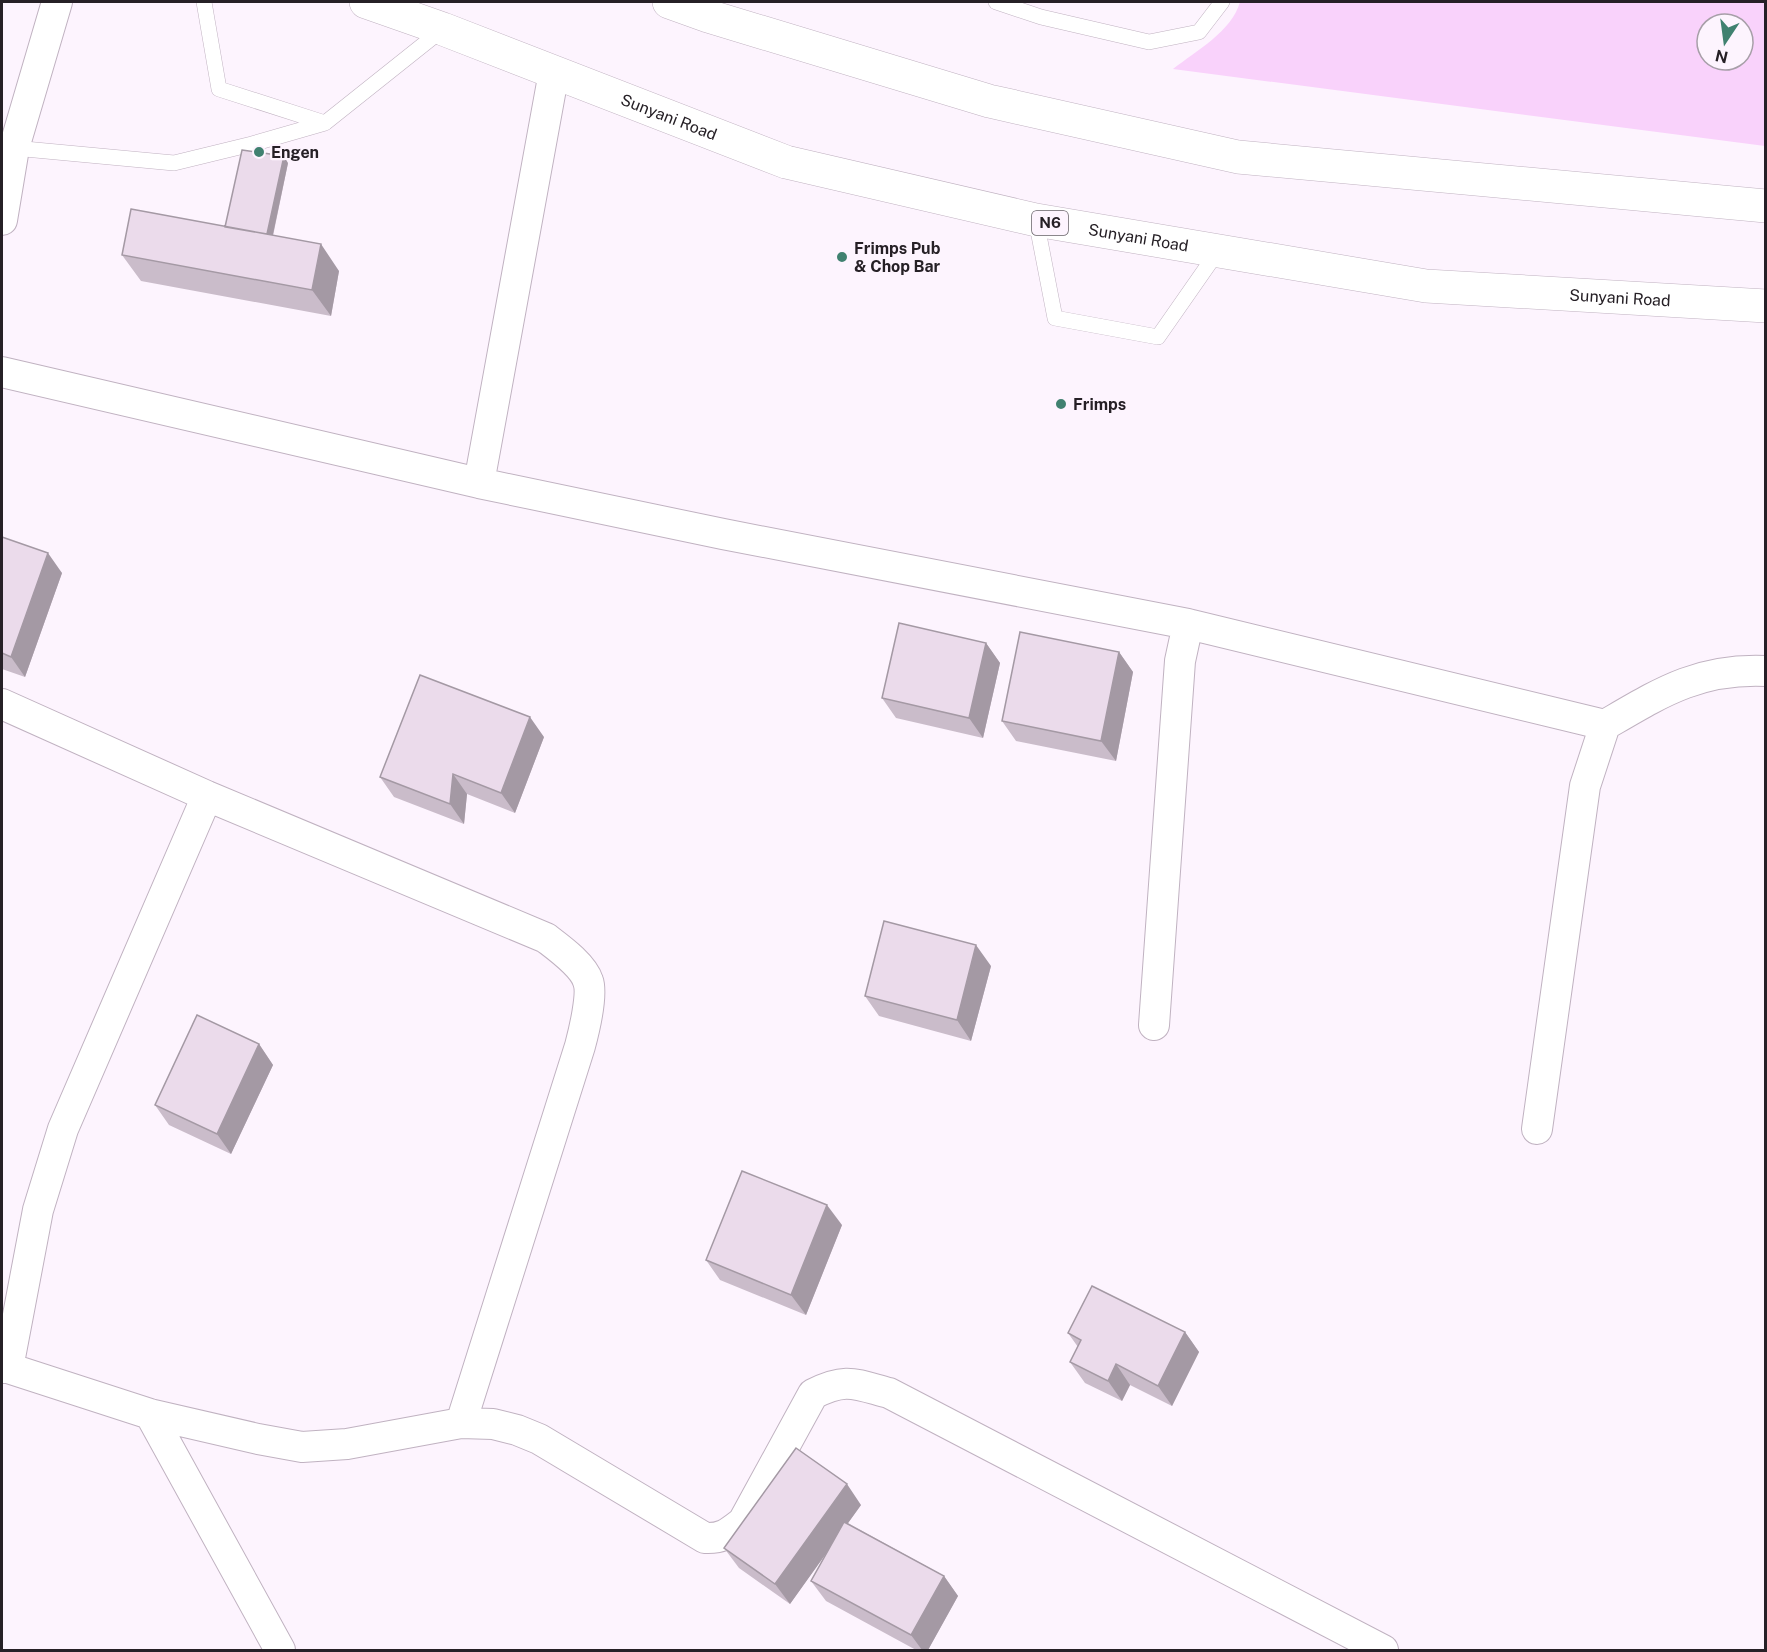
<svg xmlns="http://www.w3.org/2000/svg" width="1767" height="1652" font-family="'Public Sans',sans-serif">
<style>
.grass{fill:#f9d2fb;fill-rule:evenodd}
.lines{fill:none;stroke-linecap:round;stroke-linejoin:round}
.service-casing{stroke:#c0b2c1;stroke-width:16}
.minor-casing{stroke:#c0b2c1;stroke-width:32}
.primary-casing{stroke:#c0b2c1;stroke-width:34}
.service{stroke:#fff;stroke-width:15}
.minor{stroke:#fff;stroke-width:30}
.primary{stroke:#fff;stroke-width:33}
.wall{fill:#cabcca}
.shaded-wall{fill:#a499a4}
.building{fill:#ebdbeb;stroke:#a499a4;stroke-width:1.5}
.poi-dot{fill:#408170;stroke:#fdf4fe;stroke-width:2}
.labels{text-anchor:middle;stroke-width:4.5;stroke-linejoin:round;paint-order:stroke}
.shield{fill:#fdf4fe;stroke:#666067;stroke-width:1.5}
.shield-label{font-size:15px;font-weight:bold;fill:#262026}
.street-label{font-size:16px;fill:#262026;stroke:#fdf4fe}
.poi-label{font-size:16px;font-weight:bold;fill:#262026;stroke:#fdf4fe;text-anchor:start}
</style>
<rect width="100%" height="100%" fill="#fdf4fe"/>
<path class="grass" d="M1240 2H1765V146L1173 69C1196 51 1232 31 1240 2ZM1707 24H1743V60H1707Z"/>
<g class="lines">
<g class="service-casing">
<path id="service" d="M204 2 219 89 325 123 443 29
M996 2 1041 17 1149 42 1199 32 1222 2
M14 148 174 163 252 144 325 123
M1036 220 1055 318 1158 337 1218 251"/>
</g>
<g class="minor-casing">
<path id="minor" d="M2 220 14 148 57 2
M2 372 479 483 723 534 1188 624 1180 661 1154 1025
M479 483 554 72
M1188 624 1605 725
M2 704 207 796 546 938C559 948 583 965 588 981 593 994 584 1031 580 1046L461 1423
M1537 1129 1585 786 1605 725C1660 693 1698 668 1766 671
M2 1368H8L150 1414 258 1439 302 1447 347 1444 461 1423 493 1424 517 1430 539 1439 705 1538C723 1539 730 1532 743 1522L813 1394C846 1377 855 1384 889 1393L1383 1650
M8 1368 38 1210 63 1129 207 796
M150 1414 280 1650"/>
</g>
<g class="primary-casing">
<g id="primary">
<path id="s1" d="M366 2 443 29 786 162 1036 220 1426 286 1766 306"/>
<path d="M669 2 708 16 989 101 1238 157 1766 206"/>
</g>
</g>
<use href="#service" class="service"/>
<use href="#minor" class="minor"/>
<use href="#primary" class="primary"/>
</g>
<path class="wall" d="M288 163 273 236 339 271 331 316 141 281 122 255 225 227Z
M2 537 62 573 25 677 2 669Z
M986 643 1000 663 983 738 896 718 882 698Z
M1119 652 1133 672 1116 761 1016 741 1002 721Z
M544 737 515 813 467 794 464 824 394 797 380 777Z
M991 966 971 1041 879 1016 865 996Z
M259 1044 273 1065 231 1154 169 1125 155 1105Z
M842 1225 806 1315 720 1280 706 1260Z
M1185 1332 1199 1352 1172 1406 1130 1385 1122 1401 1085 1383 1070 1362 1078 1347 1068 1333Z
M861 1505 848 1523 944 1576 958 1596 928 1650H916L826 1601 811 1581 828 1550 790 1604 739 1568 724 1548Z"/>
<path class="shaded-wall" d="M284 156 288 163 268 258 263 251Z
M321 244 339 271 331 316 312 290Z
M48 553 62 573 25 677 11 657Z
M986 643 1000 663 983 738 969 718Z
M1119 652 1133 672 1116 761 1101 741Z
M530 717 544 737 515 813 501 793Z
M453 774 467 794 464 824 450 804Z
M976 945 991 966 971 1041 957 1020Z
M259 1044 273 1065 231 1154 217 1134Z
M827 1205 842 1225 806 1315 791 1295Z
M1185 1332 1199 1352 1172 1406 1158 1386Z
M1116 1364 1130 1385 1122 1401 1108 1381Z
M847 1484 861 1505 790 1604 775 1584Z
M944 1576 958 1596 928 1650H922L911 1635Z"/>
<path class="building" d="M242 150 284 156 267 234 225 227Z
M131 209 321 244 312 290 122 255Z
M2 537 48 553 11 657 2 653Z
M899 623 986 643 969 718 882 698Z
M1020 632 1119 652 1101 741 1002 721Z
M420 675 530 717 501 793 453 774 450 804 380 777Z
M884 921 976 945 957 1020 865 996Z
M197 1015 259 1044 217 1134 155 1105Z
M742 1171 827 1205 791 1295 706 1260Z
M1092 1286 1185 1332 1158 1386 1116 1364 1108 1381 1070 1362 1081 1340 1068 1333Z
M796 1448 847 1484 775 1584 724 1548Z
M844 1522 944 1576 911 1635 811 1581Z"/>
<g class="poi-dot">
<circle cx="259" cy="152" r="6"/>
<circle cx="842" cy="257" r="6"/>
<circle cx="1061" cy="404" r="6"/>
</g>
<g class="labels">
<rect class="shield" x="1032" y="211" width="36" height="24" rx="4.5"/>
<g class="shield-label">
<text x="1050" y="228">N6</text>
</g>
<g class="street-label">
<text dy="6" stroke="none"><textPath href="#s1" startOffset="324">Sunyani Road</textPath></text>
<text dy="6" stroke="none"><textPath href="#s1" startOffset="810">Sunyani Road</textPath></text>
<text dy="6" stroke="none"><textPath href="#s1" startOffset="1296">Sunyani Road</textPath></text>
</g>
<g class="poi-label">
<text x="271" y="158">Engen</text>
<text x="854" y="254">Frimps Pub<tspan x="854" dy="18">&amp; Chop Bar</tspan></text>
<text x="1073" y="410">Frimps</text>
</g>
</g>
<rect width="1767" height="1652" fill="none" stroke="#262026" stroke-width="6"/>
<g transform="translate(1725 42) rotate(193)"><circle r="28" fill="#fdf4fe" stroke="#a79fa8" stroke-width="1.5"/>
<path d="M0-4.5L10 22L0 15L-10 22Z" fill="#408170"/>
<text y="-9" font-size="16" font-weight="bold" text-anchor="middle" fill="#262026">N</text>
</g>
</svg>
